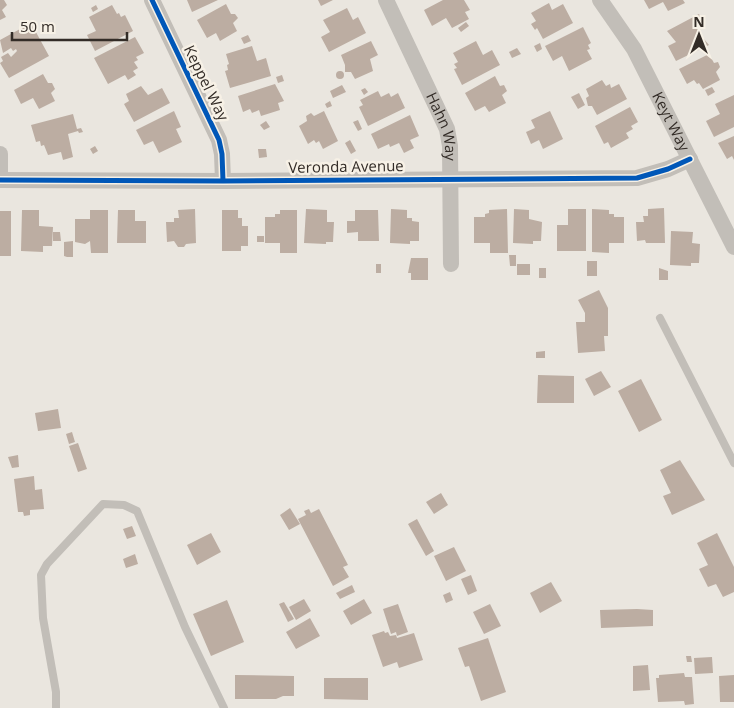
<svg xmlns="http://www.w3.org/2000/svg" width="734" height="708" font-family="'Open Sans',sans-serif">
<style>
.building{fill:#bcada2}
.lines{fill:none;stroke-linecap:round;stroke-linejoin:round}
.service{stroke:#c2beb8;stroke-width:8}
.minor{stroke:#c2beb8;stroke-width:16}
.cycleway-casing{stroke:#f7f1e6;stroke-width:8}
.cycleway{stroke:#0057b8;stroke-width:5}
.labels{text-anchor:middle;stroke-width:5;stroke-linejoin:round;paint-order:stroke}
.street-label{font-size:15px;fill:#332c27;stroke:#f7f1e6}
</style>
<rect width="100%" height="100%" fill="#eae6df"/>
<path class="building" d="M0 0H4L7 5 2 10 6 17 0 20Z
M187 0H218L192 12Z
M318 0H333L321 6Z
M443 0H464L470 10 465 12 469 19 452 28 446 18 432 26 424 10Z
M644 0H683L685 3 668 11 663 2 649 9Z
M549 3 552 10 563 4 573 23 543 39 537 28 535 30 531 24 536 21 531 13Z
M226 4 231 14H235L238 18 233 23 237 31 220 41 216 33 207 38 197 20Z
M96 5 98 9 93 12 91 8Z
M112 5 117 14 119 13 121 17 125 15 133 31 95 51 87 35 96 31 89 17Z
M347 8 353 20 358 17 366 33 329 52 321 37 330 32 323 20Z
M699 14 705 27 697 31 709 45 676 61 668 46 676 42 667 31Z
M466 22 469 26 461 32 458 28Z
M31 23 49 56 9 78 0 63 3 61 1 57 8 53 11 57 17 51 16 49 13 51 11 48 3 53 0 40Z
M583 27 591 43 588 45 590 49 587 50 592 59 569 71 562 56 553 61 545 46Z
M248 35 251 41 244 44 241 38Z
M135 37 144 53 136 57 138 60 134 62 138 68 133 71 136 75 128 80 125 75 108 84 94 58Z
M371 41 378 55 370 59 373 71 355 79 351 72H345V65L341 55Z
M476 41 483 55 492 50 500 65 462 85 454 69 457 68 454 64 458 62 453 53Z
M540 43 542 49 537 52 534 46Z
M252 46 257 61 266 58 271 76 230 88 225 71 228 70 227 65 229 64 226 54Z
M517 48 521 54 512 58 509 52Z
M709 54 714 63 718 62 720 67 716 72 720 80 703 89 699 83 697 84 694 80 687 84 679 69Z
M336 75a4 4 0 1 1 8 0a4 4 0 1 1-8 0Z
M43 74 48 83H52L55 89 51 93 55 101 39 109 33 98 21 104 14 90Z
M282 75 284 81 278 83 276 77Z
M495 76 500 86 504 85 507 91 502 95 506 103 489 112 485 106 475 111 465 93Z
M602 80 606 86 610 84 611 88 619 84 627 99 597 115 592 106H588L586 98 589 96 586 89Z
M275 84 284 101 278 103 280 110 261 116 259 110 252 113 250 109 243 112 238 96Z
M342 85 346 92 333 98 330 91Z
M141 86 148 95 162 88 170 103 134 122 124 104 129 101 126 94Z
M712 87 715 92 708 96 705 90Z
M365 88 368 92 364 95 361 90Z
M378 91 381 97 389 93 391 97 398 93 405 108 368 126 359 107 363 105 360 100Z
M579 93 585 105 578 109 571 97Z
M734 95V127L714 137 706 121 720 114 715 104Z
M330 101 332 106 327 108 325 104Z
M630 107 638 122 631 126 633 129 626 133 629 138 611 148 608 142 604 144 595 126Z
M174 111 181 127 176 129 182 142 159 153 153 141 144 145 136 130Z
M324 111 338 141 323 149 319 141 316 143 314 140 308 144 299 126 307 121 306 116 311 113 314 116Z
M550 111 563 139 543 149 539 140 531 144 526 132 535 128 531 120Z
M73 114 77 129 81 128 83 132 79 133 78 131 68 134 73 157 63 160 61 152 48 155 44 145 41 146 40 141 36 142 31 125Z
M410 115 419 136 410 140 414 148 404 153 399 143 390 147 389 144 378 149 371 134Z
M358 120 362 129 358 131 353 122Z
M266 121 270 127 264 130 260 125Z
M734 136V160L732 156 727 159 718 143Z
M350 140 356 151 351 154 345 143Z
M95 146 98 151 93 154 90 149Z
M258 149H266L267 157 259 158Z
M664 208 665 243H646L645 240 637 241 636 222H644L643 216H648V209Z
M195 209 196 243 186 244 184 247H178L174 241 167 242 166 222H174V218H179L178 210Z
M306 209 327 210V222H334L333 242H326V244L304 243Z
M391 209 407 210V218H412V221L419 222V241H410V244L390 243Z
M507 209 508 253H490V243H474V217H485V214L489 213V210Z
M514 209 529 210V219L542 222 541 241H533V244L513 243Z
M568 209H586V251H557V225H568Z
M592 209 609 210V214H614V217H624V243H609V253L592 252Z
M22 210H39V226L53 227 52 246H43V252L21 251Z
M90 210H108V253H91L90 241 85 244 75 242V219H90Z
M118 210H135V221H146V243H117Z
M222 210H238V218H242V226H248V246H241V251H222Z
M280 210H297V253H280V243H265V217H275V214H280Z
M355 210H378L379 241H358V232L347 233V221H355Z
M0 211H11V256H0Z
M671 231 693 232 692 243 700 244 699 263H691V266L670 265Z
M53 232H60L61 241H53Z
M257 236H264V242H257Z
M73 241V257H67L64 256V242Z
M509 255H516V266H510Z
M411 258H428V280H411V273H408Z
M587 261H597V276H587Z
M376 264H381V273H376Z
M517 264H530V275H517Z
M539 268H546V278H539Z
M659 268 668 271V280H659Z
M599 290 608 308V336H604L605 351 578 353 576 322H585V313L578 300Z
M545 351V358H536V352Z
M601 371 611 387 594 396 585 379Z
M538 375 574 376V403H537Z
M641 379 662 420 639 432 618 391Z
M58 409 61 428 38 431 35 413Z
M72 432 75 442 69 444 66 434Z
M78 443 87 469 78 472 69 446Z
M18 455 19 467 12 468 8 457Z
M680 460 705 500 672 515 663 496 671 493 660 470Z
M34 476 35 490 42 489 44 509 30 510V515L24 516 23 512H18L14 479Z
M441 493 448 505 434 514 426 502Z
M290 508 300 524 289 530 280 515Z
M309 509 311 513 319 509 348 565 343 567 349 577 333 586 298 519 306 515 304 511Z
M417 519 434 551 426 556 408 524Z
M132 526 136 536 127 539 123 529Z
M211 533 221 552 197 565 187 545Z
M717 533 734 567V592L723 597 716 584 708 587 699 569 708 565 697 543Z
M454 547 466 571 446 581 434 556Z
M135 554 138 564 126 568 123 559Z
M471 575 477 591 468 595 461 579Z
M551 582 562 601 540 613 530 593Z
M352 585 355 592 340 599 336 593Z
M450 592 453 600 446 603 443 595Z
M304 599 311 611 296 620 289 607Z
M364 599 372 613 351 625 343 611Z
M227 600 244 642 211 656 193 614Z
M284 602 294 619 288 622 279 604Z
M398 604 408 632 397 636 396 632 391 634 383 609Z
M490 604 501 626 484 634 473 612Z
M637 609 653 610V626L601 628 600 610Z
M310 618 320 636 296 649 286 632Z
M384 631 385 633 388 632 390 636 396 635 397 638 414 633 423 660 399 668 397 662 383 667 372 635Z
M488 638 506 692 481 701 469 666 465 667 458 648Z
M686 656H691L692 662H687Z
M712 657 713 673 695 674 694 658Z
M648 665 650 690 633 691V666Z
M684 673 685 677H692L694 704 685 705 684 701 658 702 656 678H659V675Z
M235 675 294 676V696H283L276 699H235Z
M734 675V702H720L719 676Z
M324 678H368V700L324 699Z"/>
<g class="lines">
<path class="service" d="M660 318 734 463
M56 708V692L43 618 41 575 47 564 103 504 124 505 137 511 185 627 224 708"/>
<g class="minor">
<path d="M152 0 219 140 222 154 223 181"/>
<path id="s1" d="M386 0 447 129 450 146 451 264"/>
<path id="s2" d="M600 0 634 49 734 247"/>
<path d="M0 154V180"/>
<path d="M0 180 223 181 637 178 668 169 690 159"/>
</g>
<g class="cycleway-casing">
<path id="cycleway" d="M152 0 219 140 222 154 223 181
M0 180 223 181 637 178 668 169 690 159"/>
</g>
<use href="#cycleway" class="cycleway"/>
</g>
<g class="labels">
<g class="street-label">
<text transform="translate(206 83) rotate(64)" y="5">Keppel Way</text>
<text dy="5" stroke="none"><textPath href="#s2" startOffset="141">Keyt Way</textPath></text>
<text dy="5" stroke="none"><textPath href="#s1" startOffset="139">Hahn Way</textPath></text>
<text transform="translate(346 167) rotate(-1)" y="5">Veronda Avenue</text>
</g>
</g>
<g transform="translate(699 35)" stroke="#f7f1e6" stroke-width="4" paint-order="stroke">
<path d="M0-4L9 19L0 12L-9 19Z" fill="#332c27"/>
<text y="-8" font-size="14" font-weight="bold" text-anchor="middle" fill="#332c27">N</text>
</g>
<path d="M12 32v8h115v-8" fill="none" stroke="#332c27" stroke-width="2.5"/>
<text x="20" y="32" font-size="15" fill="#332c27" stroke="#f7f1e6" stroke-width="4" paint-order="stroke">50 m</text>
</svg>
